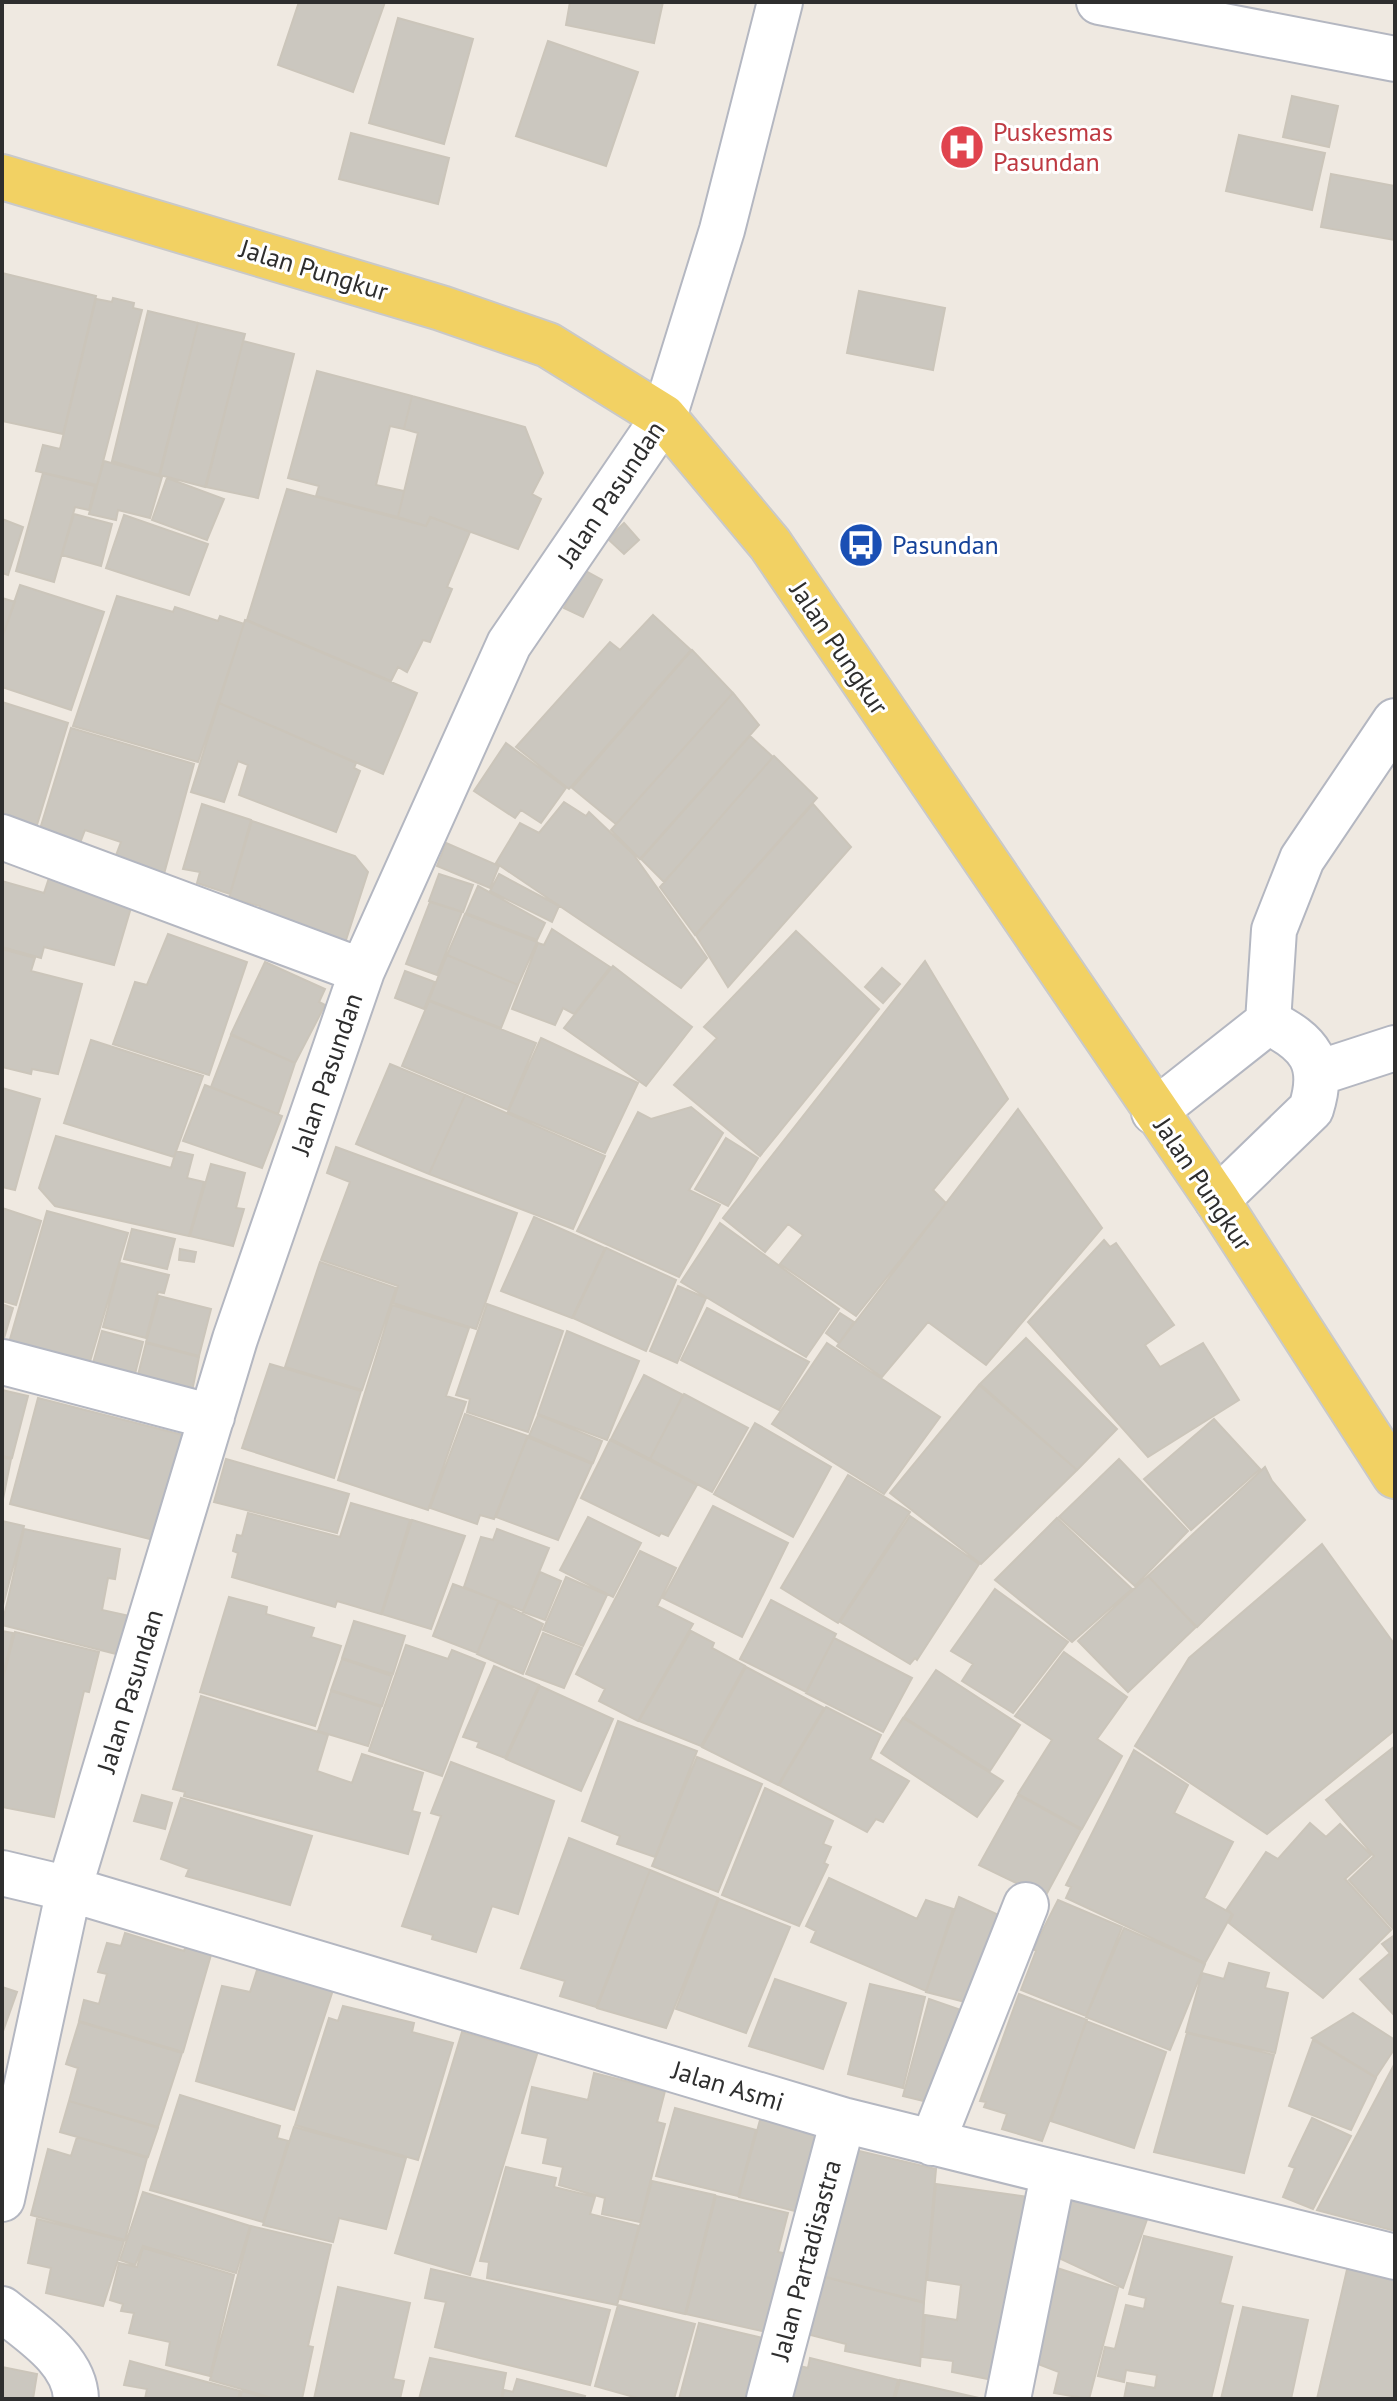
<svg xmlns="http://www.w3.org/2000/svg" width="1397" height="2401" font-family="'PT Sans',sans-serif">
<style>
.building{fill:#cbc7bf;stroke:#cbc5ba;stroke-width:2}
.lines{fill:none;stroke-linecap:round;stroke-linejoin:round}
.minor-casing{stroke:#b4b7c1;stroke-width:48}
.major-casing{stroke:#c9c9c9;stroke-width:48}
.minor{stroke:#fff;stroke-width:44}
.major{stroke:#f2d163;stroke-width:44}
.labels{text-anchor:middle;stroke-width:6;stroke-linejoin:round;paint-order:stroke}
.health-label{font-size:26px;fill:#be3a42;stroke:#fff;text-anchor:start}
.street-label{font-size:26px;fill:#2e2e2e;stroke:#fff}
.transit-label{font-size:26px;fill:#164399;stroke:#fff;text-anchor:start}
</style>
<rect width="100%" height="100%" fill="#efe9e1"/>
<path class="building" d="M299 2H385L353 92 278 65Z
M570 2H663L654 43 566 25Z
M398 18 473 39 444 144 369 123Z
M548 41 638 72 606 166 516 136Z
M1292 96 1338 106 1329 147 1283 137Z
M351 133 449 158 438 204 339 179Z
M1239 135 1325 153 1312 210 1226 191Z
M1331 174 1395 186V240L1321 227Z
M2 273 96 296 63 434 2 421Z
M859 291 945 308 933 370 847 353Z
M113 298 134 303 133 308 142 310 97 485 36 471 43 445 60 449 96 299 112 302Z
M148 311 198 323 159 475 112 461Z
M198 323 245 334 205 487 160 475Z
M243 341 294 354 258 498 206 487Z
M317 371 412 396 404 429 390 426 376 485 404 491 398 517 316 496 319 486 288 478Z
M412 396 525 427 543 473 532 494 541 499 518 549 430 517 426 526 398 517 418 433 404 429Z
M104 461 162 477 150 518 118 510 116 520 89 514Z
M43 473 95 486 89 510 75 507 54 582 16 571Z
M167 478 224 499 207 540 152 520Z
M287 489 426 526 431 517 470 532 447 587 452 589 430 642 423 640 407 672 398 667 391 681 247 620Z
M74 514 112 524 101 566 62 555Z
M124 515 208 544 189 595 106 568Z
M2 519 23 527 8 575 2 573Z
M624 523 639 540 624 554 608 539Z
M584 570 602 580 583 617 564 608Z
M20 585 104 612 71 710 2 687V638Z
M117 596 173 612 175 607 218 621 220 616 244 624 198 762 73 726Z
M2 598 15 602 2 638Z
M653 615 691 650 569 789 516 747 610 642 620 650Z
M245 620 417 693 383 774 219 703Z
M692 650 733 693 616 824 572 788Z
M733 693 759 725 640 859 611 830Z
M2 702 68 723 36 828 2 819Z
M219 703 356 763 354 768 360 771 336 832 239 795 248 765 238 761 224 802 191 792Z
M71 728 194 764 164 874 115 858 121 842 85 830 80 843 40 829Z
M750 736 773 757 664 882 641 859Z
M506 743 566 788 541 823 521 810 515 818 474 791Z
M774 756 817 798 695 935 660 887Z
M564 802 586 816 589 812 633 854 707 958 681 988 496 863 520 823 539 833Z
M202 804 251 820 230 894 197 883 200 872 183 869Z
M813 804 851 847 728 987 696 935Z
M252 821 355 856 368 872 345 943 257 918 260 906 229 898Z
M446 843 499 866 490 888 437 866Z
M439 874 473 885 463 912 429 901Z
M499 874 559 906 552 922 490 891Z
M49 878 133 901 114 965 44 947 41 958 2 947V881L44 893Z
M478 886 545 923 537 940 466 913Z
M430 902 462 912 437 975 406 964Z
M465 914 537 942 518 985 447 955Z
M552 929 610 967 574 1014 563 1008 555 1025 512 1009 538 943 544 945Z
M796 931 879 1009 760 1156 674 1085 717 1038 704 1027Z
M168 934 247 962 209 1075 113 1044 135 982 147 985Z
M2 949 35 958 31 971 82 984 58 1074 32 1069 31 1074 2 1067Z
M447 955 518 985 501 1028 429 1000Z
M925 961 1008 1099 933 1190 946 1203 856 1316 780 1264 803 1235 788 1224 765 1252 723 1218Z
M265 962 325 989 319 1002 325 1005 295 1063 231 1034Z
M613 966 692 1027 646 1086 564 1028Z
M882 968 900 984 883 1003 865 987Z
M405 971 435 982 424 1009 395 998Z
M429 1001 536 1043 508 1110 402 1066Z
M231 1035 295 1063 278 1114 211 1087Z
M541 1038 638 1083 605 1153 508 1112Z
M91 1040 203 1076 174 1157 64 1123Z
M390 1064 465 1095 429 1174 356 1144Z
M205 1085 282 1116 262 1168 183 1141Z
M2 1088 40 1099 15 1190 2 1187Z
M465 1095 605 1156 573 1229 429 1174Z
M691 1107 723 1133 689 1190 720 1205 679 1277 577 1231 638 1112 651 1119Z
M1018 1109 1102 1228 986 1365 928 1322 882 1377 837 1346Z
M56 1136 171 1168 176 1151 193 1155 187 1178 204 1182 189 1236 55 1206 39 1188Z
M726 1138 758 1158 728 1206 695 1189Z
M336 1147 517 1213 476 1329 393 1303 398 1286 321 1260 350 1182 327 1173Z
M211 1164 245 1173 236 1208 244 1209 233 1246 190 1236Z
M2 1208 41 1221 16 1305 2 1301Z
M47 1211 128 1233 86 1375 6 1353Z
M534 1217 605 1248 572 1318 501 1291Z
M720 1223 839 1309 806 1357 681 1282Z
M132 1229 175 1239 167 1269 124 1259Z
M1104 1240 1110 1247 1116 1243 1174 1325 1145 1345 1160 1367 1203 1343 1239 1400 1148 1457 1028 1322Z
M606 1248 676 1280 646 1351 573 1318Z
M180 1249 196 1252 194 1262 179 1260Z
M320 1262 396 1288 362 1390 285 1367Z
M120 1263 169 1275 164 1293 158 1292 146 1338 103 1327Z
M678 1286 706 1298 677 1363 650 1351Z
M159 1296 211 1309 199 1356 146 1342Z
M2 1304 13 1308 2 1345Z
M487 1304 563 1331 528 1432 467 1412 470 1399 456 1395Z
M392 1305 469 1328 446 1396 466 1402 428 1510 338 1480Z
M707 1308 809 1362 779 1410 681 1360Z
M840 1313 854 1322 839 1343 826 1333Z
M102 1331 143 1342 131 1390 88 1381Z
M567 1331 639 1361 607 1440 538 1414Z
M1026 1338 1117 1429 1077 1470 980 1384Z
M146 1343 199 1357 189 1406 134 1391Z
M827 1343 940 1417 884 1494 772 1424Z
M270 1364 361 1391 334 1478 242 1448Z
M644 1375 683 1395 650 1459 611 1439Z
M979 1385 1077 1470 981 1564 890 1493Z
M2 1390 28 1396 12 1458 2 1456Z
M684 1394 748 1428 712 1492 650 1459Z
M38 1398 183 1435 154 1540 10 1504Z
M465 1414 528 1436 494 1519 480 1515 477 1524 430 1508Z
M538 1415 602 1441 593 1463 529 1436Z
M1214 1419 1260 1469 1191 1530 1144 1479Z
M755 1423 831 1467 793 1537 714 1494Z
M527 1437 592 1464 558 1540 496 1517Z
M610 1440 697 1485 668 1536 661 1533 659 1536 581 1498Z
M2 1457 11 1459 2 1504Z
M226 1459 349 1494 337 1533 214 1502Z
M1119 1459 1188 1531 1135 1586 1059 1517Z
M1265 1467 1272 1481 1305 1520 1197 1627 1148 1576Z
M848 1475 910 1512 838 1623 781 1588Z
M351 1503 410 1520 381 1614 337 1601 335 1607 232 1577 238 1553 233 1551 237 1535 242 1536 248 1513 340 1537Z
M713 1506 788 1543 742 1637 663 1598Z
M910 1516 979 1564 917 1660 915 1658 910 1664 840 1622Z
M588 1517 641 1543 613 1597 560 1570Z
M1057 1518 1132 1589 1072 1642 995 1580Z
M412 1520 465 1536 431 1629 382 1614Z
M2 1521 24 1526 2 1609Z
M24 1529 120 1549 115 1579 108 1578 102 1610 134 1617 124 1656 2 1625Z
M497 1529 549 1548 523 1611 464 1587 481 1537 493 1540Z
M1322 1544 1395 1645V1730L1267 1834 1135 1746 1189 1658Z
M640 1551 676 1568 657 1606 693 1624 638 1721 599 1701 605 1689 576 1674Z
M540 1572 561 1581 545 1620 523 1612Z
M1148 1576 1196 1627 1128 1692 1078 1641Z
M566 1577 607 1595 583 1646 543 1630Z
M453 1584 499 1601 477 1653 433 1636Z
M995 1589 1068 1642 1013 1713 962 1681 973 1664 951 1651Z
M229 1597 267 1607 266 1614 314 1628 311 1637 341 1646 315 1726 200 1692Z
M771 1600 836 1634 806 1692 740 1659Z
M498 1602 543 1624 523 1674 477 1654Z
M354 1621 405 1636 393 1674 342 1658Z
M2 1631 13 1633 2 1680Z
M691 1631 714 1643 712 1648 745 1666 701 1746 639 1721Z
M15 1632 99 1652 89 1692 84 1691 54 1817 2 1807V1683Z
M543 1633 582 1648 564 1688 526 1674Z
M834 1638 912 1678 883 1732 806 1693Z
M406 1645 448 1659 452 1650 485 1663 442 1776 369 1751Z
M1064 1652 1127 1697 1097 1739 1122 1756 1082 1829 1018 1794 1052 1740 1015 1716Z
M342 1659 392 1676 382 1706 331 1690Z
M494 1666 539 1685 505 1758 477 1747 479 1742 463 1737Z
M746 1667 824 1708 778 1785 702 1747Z
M936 1670 1020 1725 990 1771 904 1717Z
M540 1686 613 1719 581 1791 506 1759Z
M331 1691 381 1707 368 1746 318 1731Z
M201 1696 328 1735 317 1771 352 1783 362 1754 423 1773 412 1811 420 1813 408 1854 184 1796 185 1792 173 1789Z
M826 1707 881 1735 870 1759 909 1781 883 1822 876 1819 867 1832 779 1785Z
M903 1718 1003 1781 977 1817 881 1753Z
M618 1721 697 1751 655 1857 617 1844 620 1836 582 1821Z
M1395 1746V1931L1349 1880 1374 1856 1326 1800Z
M1134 1750 1188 1785 1174 1813 1233 1842 1204 1898 1232 1914 1205 1963 1066 1898 1071 1887 1066 1885Z
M697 1757 762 1784 718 1892 652 1866Z
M451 1762 554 1801 518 1914 492 1906 476 1952 432 1939 433 1935 402 1926 441 1816 431 1813Z
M765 1788 833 1821 823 1844 831 1847 824 1863 828 1865 799 1926 722 1895Z
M142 1795 172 1803 165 1829 134 1821Z
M1018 1795 1081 1830 1045 1897 979 1865Z
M181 1798 312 1836 290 1905 186 1876 189 1869 161 1859Z
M1310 1823 1326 1837 1340 1824 1371 1855 1345 1879 1391 1930 1323 1998 1229 1923 1233 1915 1227 1909 1266 1852 1278 1859Z
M569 1838 650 1870 596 2007 560 1996 565 1981 521 1968Z
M650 1870 718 1898 666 2028 597 2008Z
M829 1878 917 1919 926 1900 953 1909 926 1991 811 1942 816 1931 806 1926Z
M959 1897 1003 1917 973 2004 926 1992Z
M719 1899 790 1927 746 2033 676 2009Z
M1058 1900 1122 1927 1086 2016 1021 1990 1036 1951 1033 1949Z
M1124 1928 1205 1964 1170 2050 1086 2017Z
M125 1933 184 1951 191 1935 215 1941 183 2052 79 2021 84 2000 99 2004 107 1974 98 1972 107 1943 121 1946Z
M1395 1935V1959L1382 1944Z
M1389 1954 1395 1961V2016L1360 1979Z
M1229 1963 1269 1973 1265 1988 1288 1993 1275 2053 1186 2032 1202 1973 1224 1979Z
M258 1967 333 1990 294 2110 196 2081 222 1986 250 1992Z
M775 1979 846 2003 823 2069 749 2046Z
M870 1984 925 1997 903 2088 848 2074Z
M2 1987 17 1992 2 2034Z
M1019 1994 1087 2020 1042 2141 1002 2129 1007 2114 984 2107 986 2102 980 2101Z
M929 1999 967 2012 936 2104 903 2096Z
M343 2006 414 2023 412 2032 453 2043 418 2160 295 2125 329 2018 338 2021Z
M1353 2013 1395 2040V2048L1376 2077 1312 2038Z
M1086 2021 1166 2052 1134 2148 1051 2121Z
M79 2022 182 2053 158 2127 69 2101 78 2068 66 2064Z
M462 2032 511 2046 514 2034 541 2041 470 2275 395 2253Z
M1187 2033 1274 2055 1244 2173 1154 2152Z
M1313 2040 1376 2078 1351 2130 1289 2106Z
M1395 2063V2231L1317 2210Z
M594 2073 665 2091 657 2122 665 2124 640 2222 602 2214 605 2198 559 2185 563 2167 543 2163 548 2138 522 2133 532 2087 588 2100Z
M180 2095 280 2126 277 2138 288 2141 263 2222 150 2190Z
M69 2101 158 2128 148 2157 60 2132Z
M675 2108 756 2130 738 2196 656 2176Z
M1312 2118 1351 2136 1313 2209 1283 2197 1295 2168 1289 2166Z
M760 2120 826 2126 803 2213 739 2197Z
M294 2127 406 2158 386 2229 339 2218 333 2242 263 2225Z
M77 2137 147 2158 125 2240 31 2215 48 2149 71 2156Z
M842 2147 936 2169 924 2302 810 2273Z
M506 2167 556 2178 554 2187 595 2197 590 2214 639 2226 617 2305 487 2278 489 2262 480 2261Z
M652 2181 715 2195 685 2314 620 2299Z
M936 2184 1029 2197 1003 2382 952 2372 953 2361 922 2357 925 2315 957 2320 961 2285 927 2280Z
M1060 2184 1151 2208 1123 2288 1048 2253Z
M143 2192 250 2226 236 2273 143 2246 135 2265 120 2260Z
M716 2196 788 2213 778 2252 794 2255 775 2334 686 2314Z
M37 2219 124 2241 103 2306 46 2293 51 2268 28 2263Z
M251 2226 331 2245 308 2346 313 2347 302 2399H276L210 2380Z
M1144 2236 1232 2257 1220 2303 1233 2306 1211 2399H1124L1127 2383 1155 2388 1157 2375 1126 2370 1124 2382 1098 2376 1105 2347 1115 2349 1126 2305 1144 2309 1146 2298 1129 2294Z
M143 2248 234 2275 210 2376 166 2365 170 2342 129 2333 134 2313 121 2311 123 2304 110 2300 119 2263 137 2267Z
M1349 2261 1395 2270V2399H1317Z
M1048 2265 1118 2288 1089 2399 1054 2393 1059 2372 1033 2362Z
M431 2269 610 2310 590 2385 435 2347 446 2302 425 2298Z
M817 2275 924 2303 920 2366 845 2351 846 2344 803 2333Z
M338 2287 410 2303 393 2379 404 2381 400 2399H314Z
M618 2305 695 2324 674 2399H641L595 2386Z
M1243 2307 1308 2320 1291 2399H1221Z
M699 2323 763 2338 754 2399H679Z
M430 2358 506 2373 501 2399H419Z
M810 2358 898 2380 893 2399H775L787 2363 808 2368Z
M130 2361 240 2391 238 2399H145L147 2389 124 2385Z
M2 2367 37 2374 33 2399H2Z
M517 2379 585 2396 584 2399H502L504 2390 513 2392Z
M900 2380 979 2398 895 2399Z
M242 2391 270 2399H240Z"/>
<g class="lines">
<g class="minor-casing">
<path id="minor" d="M1099 2 1395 59
M2 837 362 971
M1318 1073 1395 1048
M1154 1112 1268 1022 1274 930 1302 859 1395 721
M1217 1200 1311 1109C1326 1062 1309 1042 1268 1022
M3 1362 212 1417
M2 1873 69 1889 843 2120 1395 2257
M932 2143 1026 1905
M2 2199 69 1889 235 1339 362 971 509 644 664 417 722 230 780 2
M2 2309C30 2332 75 2359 76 2399
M769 2399 843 2120
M1008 2399 1053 2175"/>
</g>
<g class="major-casing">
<path id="major" d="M2 177 441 308 548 345 664 417 770 544 1217 1200 1395 1476"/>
</g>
<use href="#minor" class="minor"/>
<use href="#major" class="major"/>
</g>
<defs>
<g id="hospital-disc" transform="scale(2.3)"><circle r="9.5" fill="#e0444e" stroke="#fff"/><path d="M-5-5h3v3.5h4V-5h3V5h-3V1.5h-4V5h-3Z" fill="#fff"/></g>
<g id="bus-disc" transform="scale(2.3)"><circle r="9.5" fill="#1a4fb4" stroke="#fff"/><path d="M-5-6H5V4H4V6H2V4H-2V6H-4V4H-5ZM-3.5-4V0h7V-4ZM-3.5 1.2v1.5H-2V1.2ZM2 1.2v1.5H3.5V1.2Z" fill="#fff"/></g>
</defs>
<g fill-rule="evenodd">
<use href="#hospital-disc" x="962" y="147"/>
<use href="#bus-disc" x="861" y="545"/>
</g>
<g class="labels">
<g class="health-label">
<text x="993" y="141">Puskesmas<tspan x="993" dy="30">Pasundan</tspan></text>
</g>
<g class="street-label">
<text transform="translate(314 270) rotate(17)" y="9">Jalan Pungkur</text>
<text transform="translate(611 494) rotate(-56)" y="9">Jalan Pasundan</text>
<text transform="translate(839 648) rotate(56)" y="9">Jalan Pungkur</text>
<text transform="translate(327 1074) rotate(-71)" y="9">Jalan Pasundan</text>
<text transform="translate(1203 1184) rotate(56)" y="9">Jalan Pungkur</text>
<text transform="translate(130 1691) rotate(-73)" y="9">Jalan Pasundan</text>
<text transform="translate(728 2086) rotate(17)" y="9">Jalan Asmi</text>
<text transform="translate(806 2260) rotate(-75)" y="9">Jalan Partadisastra</text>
</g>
<g class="transit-label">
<text x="892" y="554">Pasundan</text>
</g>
</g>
<rect width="1397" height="2401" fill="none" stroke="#2e2e2e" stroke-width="8"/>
</svg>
